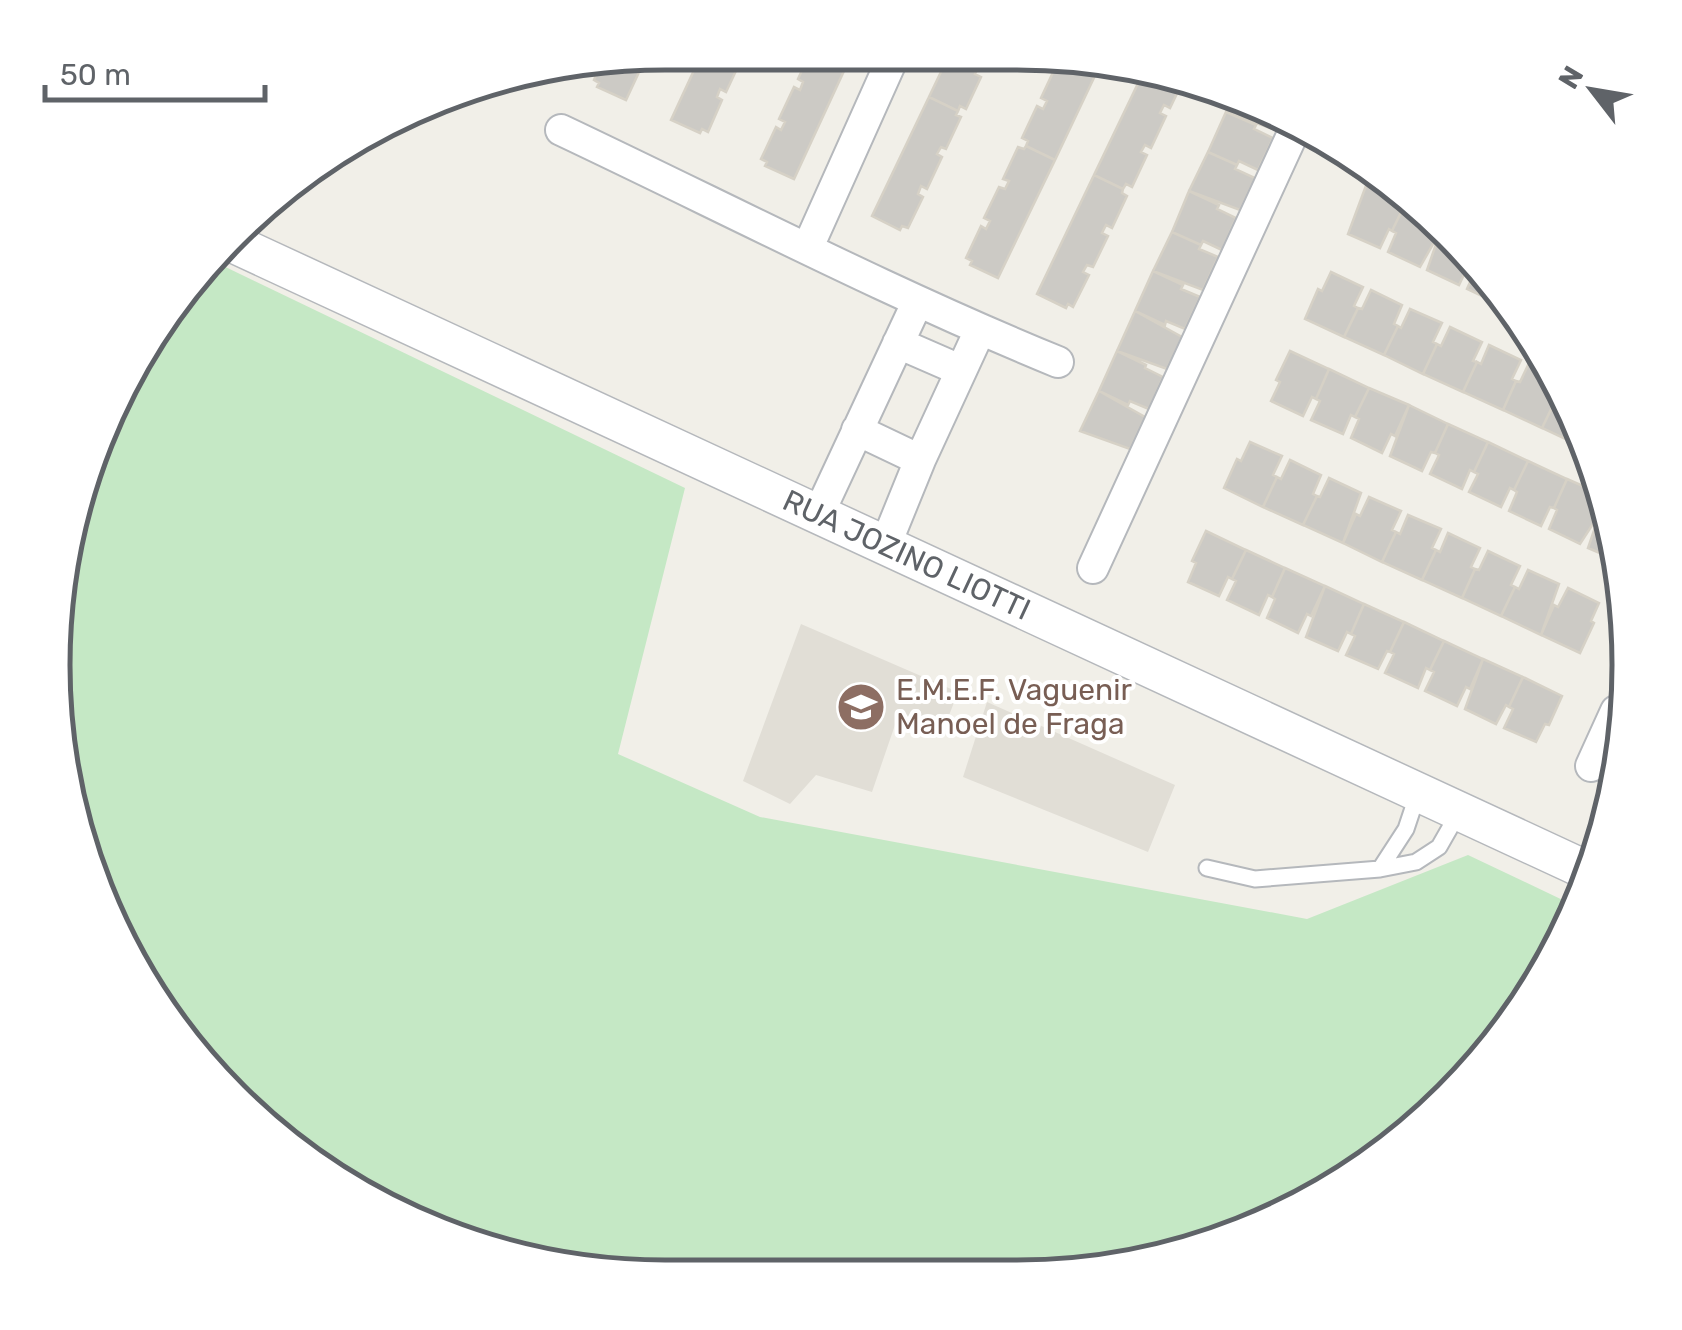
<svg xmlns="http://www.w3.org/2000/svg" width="1682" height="1330" font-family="Rubik,sans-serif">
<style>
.education{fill:#e1ded6}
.green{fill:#c5e8c5}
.building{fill:#cccac5;stroke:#d6d1c6;stroke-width:2.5}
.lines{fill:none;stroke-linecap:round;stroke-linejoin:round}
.service-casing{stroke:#b5b8bc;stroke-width:19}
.minor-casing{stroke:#b5b8bc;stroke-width:34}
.tertiary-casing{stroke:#b5b8bc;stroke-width:41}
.service{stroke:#fff;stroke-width:15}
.minor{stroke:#fff;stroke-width:30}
.tertiary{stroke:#fff;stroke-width:38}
.labels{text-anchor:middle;stroke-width:8;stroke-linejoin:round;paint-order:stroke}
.street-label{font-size:30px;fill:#5f6368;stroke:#fff}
.education-label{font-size:30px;fill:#785e54;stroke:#fff;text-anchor:start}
.rim{fill:none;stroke:#5f6368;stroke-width:5}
</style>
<rect width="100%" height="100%" fill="#f1efe8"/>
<path class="education" d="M801 624 958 692 943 731 896 722 872 792 816 775 790 804 743 781Z
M987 702 1175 785 1148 852 963 777Z"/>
<path class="green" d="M211 260 685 488 618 754 760 817 1307 919 1468 855 1569 903 1503 1038 1323 1196 1176 1256 1058 1276 546 1266 430 1231 293 1151 134 971 73 823 53 664 74 506 135 358Z"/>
<path class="building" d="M702 53H737L735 57 741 60 726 92 720 89 717 97 722 100 708 132 702 129 700 133 671 120Z
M810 53H834L849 60 794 179 765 166 767 162 761 159 776 127 781 130 785 122 779 119 794 87 800 90 803 82 798 79Z
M950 53 992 54 985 69 979 66 975 74 981 77 966 109 960 106 958 111 929 97Z
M647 55 626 100 597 87 599 83 594 80 602 61Z
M1061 55 1101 63 1055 160 1026 146 1028 141 1022 138 1037 106 1043 109 1047 101 1041 98 1056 66 1062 69 1065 61 1060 58Z
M1144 71 1184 79 1170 108 1164 105 1160 113 1166 116 1151 148 1145 145 1141 152 1147 155 1132 187 1126 184 1123 189 1094 175Z
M1233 96 1280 123 1276 130 1226 112Z
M929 97 958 111 956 115 961 117 946 149 941 147 937 154 942 157 927 189 921 186 918 194 923 197 908 228 902 226 900 230 872 216Z
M1226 112 1256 125 1254 129 1273 138 1258 170 1239 161 1237 165 1208 152Z
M1026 146 1055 160 998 278 970 265 972 261 966 258 981 226 986 229 990 221 984 218 999 187 1005 189 1009 181 1003 179 1018 147 1024 149Z
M1208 152 1237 165 1235 169 1255 178 1240 210 1189 191Z
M1094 175 1123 189 1122 193 1127 196 1112 228 1106 225 1102 233 1108 236 1093 267 1087 265 1083 272 1089 275 1073 307 1068 304 1066 308 1037 294Z
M1367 183 1406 202 1392 231 1389 229 1380 248 1348 234Z
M1189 191 1219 205 1217 209 1236 218 1222 250 1203 241 1201 245 1172 232Z
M1406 202 1426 211 1441 230 1420 267 1388 252 1396 233 1392 231Z
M1441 230 1472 267 1468 266 1459 285 1427 270Z
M1172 232 1201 245 1199 249 1218 257 1203 290 1153 271Z
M1153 271 1183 285 1181 289 1200 297 1185 329 1166 321 1165 325 1135 311Z
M1475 271 1500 301 1499 304 1467 289Z
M1331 272 1363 287 1354 306 1358 308 1344 337 1305 319 1318 289 1322 291Z
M1371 290 1402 305 1394 324 1398 326 1384 355 1344 337 1358 308 1362 309Z
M1410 309 1442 323 1433 342 1437 344 1423 374 1384 355 1398 326 1401 328Z
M1135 311 1182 337 1167 369 1117 351Z
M1450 327 1482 342 1473 361 1477 362 1463 392 1423 374 1437 344 1441 346Z
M1489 345 1521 360 1512 379 1516 381 1503 410 1463 392 1477 362 1481 364Z
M1117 351 1146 365 1145 368 1163 377 1149 409 1130 401 1128 405 1099 391Z
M1290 351 1329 369 1316 399 1312 397 1303 416 1271 401 1280 382 1276 380Z
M1529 363 1553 375 1557 386 1552 397 1556 399 1542 428 1503 410 1516 381 1520 382Z
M1329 369 1369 388 1355 417 1351 415 1343 434 1311 420 1320 401 1316 399Z
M1369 388 1409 405 1395 436 1391 434 1382 453 1351 438 1359 419 1355 417Z
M1099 391 1145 417 1130 449 1080 431Z
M1561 398 1576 444 1542 428 1556 399Z
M1409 405 1448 424 1435 453 1431 452 1422 471 1390 456Z
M1448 424 1488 442 1474 472 1470 470 1462 489 1430 474 1439 455 1435 453Z
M1250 442 1282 456 1273 475 1277 477 1263 507 1224 488 1237 459 1241 461Z
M1488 442 1528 461 1514 490 1510 488 1501 507 1469 492 1478 474 1474 472Z
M1290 460 1321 475 1313 494 1317 496 1303 525 1263 507 1277 477 1281 479Z
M1528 461 1567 479 1554 508 1550 507 1541 526 1509 511 1517 492 1514 490Z
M1329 478 1361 493 1343 543 1303 525 1317 496 1320 497Z
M1567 479 1592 490 1600 513 1580 544 1549 529 1557 510 1554 508Z
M1369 497 1401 511 1392 530 1396 532 1382 562 1343 543 1356 514 1360 516Z
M1600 513 1616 560 1588 548Z
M1408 515 1441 529 1432 548 1436 550 1422 580 1382 562 1396 532 1400 534Z
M1206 531 1246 550 1232 579 1228 577 1219 596 1188 582 1196 563 1192 561Z
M1448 533 1480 548 1471 567 1475 569 1462 598 1422 580 1436 550 1440 552Z
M1246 550 1285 568 1272 597 1268 595 1259 615 1227 600 1236 581 1232 579Z
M1488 551 1520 566 1511 585 1515 587 1501 616 1462 598 1475 569 1479 570Z
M1285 568 1325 586 1311 616 1307 614 1298 633 1267 618 1275 599 1272 597Z
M1528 570 1559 584 1541 635 1501 616 1515 587 1519 589Z
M1325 586 1364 604 1351 634 1347 632 1338 651 1306 637Z
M1568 588 1599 603 1591 621 1594 623 1580 653 1541 635 1554 605 1558 607Z
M1364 604 1404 622 1390 652 1387 651 1378 669 1346 655 1355 636 1351 634Z
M1404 622 1444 641 1430 670 1426 668 1418 688 1385 673 1394 654 1390 652Z
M1444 641 1483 659 1470 689 1466 687 1457 706 1425 691 1434 672 1430 670Z
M1483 659 1523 677 1509 707 1506 705 1496 724 1465 709Z
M1523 677 1562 696 1549 725 1545 724 1536 742 1504 728 1513 709 1509 707Z"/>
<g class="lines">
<g class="service-casing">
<path id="service" d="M1207 868 1255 879 1380 869 1416 862 1439 847 1459 812
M1380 869 1406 829 1418 793"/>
</g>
<g class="minor-casing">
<path id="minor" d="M561 130C726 208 889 293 1058 362
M808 247 895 53
M898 343 960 370
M857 430 920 460
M819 513 917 303
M885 546 920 460 980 330
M1093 568 1294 131
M1591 766 1616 711"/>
</g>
<g class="tertiary-casing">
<g id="tertiary">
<path id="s1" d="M226 240 1586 870"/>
</g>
</g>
<use href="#service" class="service"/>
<use href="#minor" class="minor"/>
<use href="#tertiary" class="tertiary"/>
</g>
<defs>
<g id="school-disc" transform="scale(2.5)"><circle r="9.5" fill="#8d6e63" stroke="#fff"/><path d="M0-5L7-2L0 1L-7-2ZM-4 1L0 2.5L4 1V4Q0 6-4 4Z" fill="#fff"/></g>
</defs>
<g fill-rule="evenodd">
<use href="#school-disc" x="861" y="707"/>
</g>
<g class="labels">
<g class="street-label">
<text dy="10" stroke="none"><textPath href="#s1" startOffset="750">RUA JOZINO LIOTTI</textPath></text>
</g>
<g class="education-label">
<text x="896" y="700">E.M.E.F. Vaguenir<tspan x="896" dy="34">Manoel de Fraga</tspan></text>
</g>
</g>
<path d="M0 0H1682V1330H0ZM665 70H1017A595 595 0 0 1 1612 665V665A595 595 0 0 1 1017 1260H665A595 595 0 0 1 70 665V665A595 595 0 0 1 665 70Z" fill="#fff" fill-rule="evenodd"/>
<path class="rim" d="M665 70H1017A595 595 0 0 1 1612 665V665A595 595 0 0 1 1017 1260H665A595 595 0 0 1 70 665V665A595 595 0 0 1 665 70Z"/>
<g transform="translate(1592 90) rotate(301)" stroke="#ffffff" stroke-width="8" paint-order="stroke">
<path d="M0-8L18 38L0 25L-18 38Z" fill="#5f6368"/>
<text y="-15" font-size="28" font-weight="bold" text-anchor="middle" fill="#5f6368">N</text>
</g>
<path d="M45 85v15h220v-15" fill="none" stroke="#5f6368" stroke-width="5"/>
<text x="60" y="85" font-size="30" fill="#5f6368" stroke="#ffffff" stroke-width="8" paint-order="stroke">50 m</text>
</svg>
